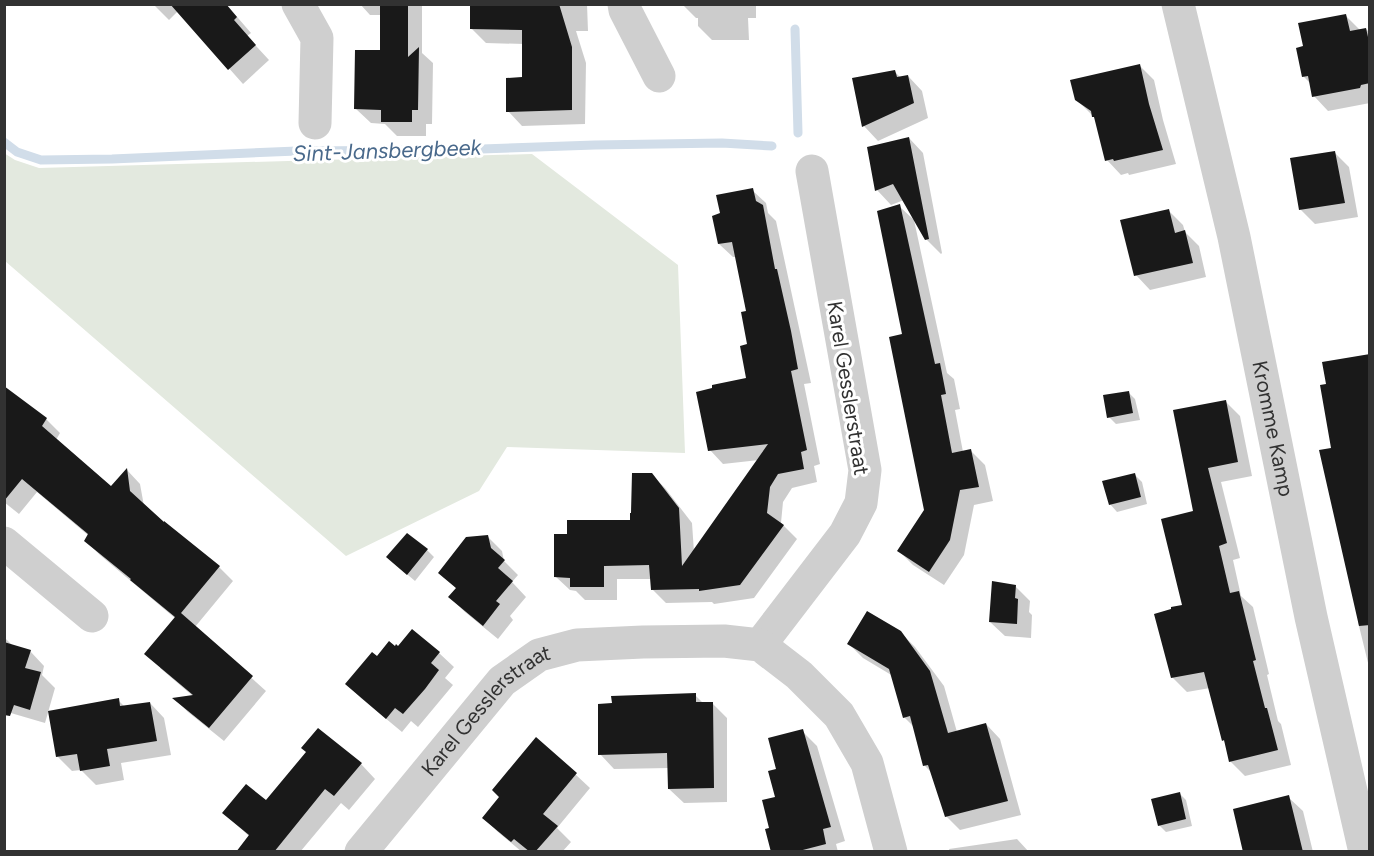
<svg xmlns="http://www.w3.org/2000/svg" width="1374" height="856" font-family="Figtree,sans-serif">
<style>
.green{fill:#e3e9df}
.shadow{fill:#0003}
.lines{fill:none;stroke-linecap:round;stroke-linejoin:round}
.stream{stroke:#d1dde9;stroke-width:9}
.building{fill:#191919}
.minor{stroke:#cfcfcf;stroke-width:33}
.labels{text-anchor:middle;stroke-width:6;stroke-linejoin:round;paint-order:stroke}
.street-label{font-size:21px;fill:#323232;stroke:#fff}
.water-label{font-size:22px;font-style:italic;fill:#49698b;stroke:#fff}
</style>
<rect width="100%" height="100%" fill="#fff"/>
<path class="green" d="M4 153 15 160 39 168 532 154 678 265 685 453 507 447 479 491 346 556 5 261Z"/>
<path class="shadow" d="M153 4H226L251 33 247 36 269 60 243 84 178 11 169 20Z
M360 4H422V53L433 63 432 124H426V136H397L385 124 371 123 356 109 381 52V15H370Z
M472 4H587L588 31H576L586 63 585 124 522 126 508 111 524 79V44L486 43 472 29Z
M682 4H756V18H748L749 40H712L698 26V18H696Z
M1346 16 1360 30 1366 29 1370 33V103L1328 111 1314 96 1311 84 1303 76 1305 47Z
M1140 66 1154 80 1163 120 1176 164 1129 175 1128 173 1121 175 1107 160 1096 119 1076 99Z
M894 71 901 78 908 76 922 91 928 118 878 141 864 126 854 79Z
M909 138 923 153 942 253 941 254 926 239 904 200 891 205 877 190Z
M1335 153 1349 167 1358 217 1315 224 1300 209Z
M752 190 766 203 768 213 776 221 811 383 804 384 820 464 814 466 817 482 792 488 783 502 781 523 797 539 754 598 714 604 712 602 666 603 652 589V579H617V600H585L576 591 570 590 556 577 568 535 632 521 651 474 665 488 692 523 694 552 759 460 723 464 710 450 748 380V312L736 257H733L719 244 722 214Z
M899 206 914 220 947 373 954 379 960 409 955 410 963 452 971 451 985 465 993 501 974 505 964 555 944 585 913 565 899 551 925 510 904 336Z
M1168 210 1183 225 1185 232 1199 246 1206 277 1150 290 1136 275Z
M1370 355V671L1358 622H1360L1332 449 1327 385Z
M4 388 46 419 60 433 56 440 111 488 127 470 140 484 144 506 219 567 233 581 195 627 266 691 224 741 188 712 175 699 194 697 160 668 176 619 100 555 86 541 89 536 37 492 19 514 4 502Z
M1128 392 1135 399 1140 420 1116 424 1109 417Z
M1226 402 1240 416 1252 476 1221 482 1240 558 1233 560 1241 596 1253 607 1269 674 1267 675 1278 721 1281 724 1291 765 1245 776 1230 761 1226 743 1223 740 1210 688 1187 692 1172 677 1184 606 1194 512Z
M1135 475 1142 482 1147 504 1117 512 1110 504Z
M488 537 502 551 504 561 518 575 512 582 526 597 510 616 513 620 498 639 465 612 450 597 457 589 440 572Z
M427 550 434 557 415 581 395 564Z
M1015 586 1030 601 1029 612 1032 615 1031 638 1005 636 990 622Z
M412 631 439 653 454 667 445 678 453 685 418 727 411 721 402 732 361 698 347 684 377 658 398 648Z
M900 632 915 647 944 686 957 732 986 724 1000 739 1021 815 960 830 946 816 932 773 925 766 915 728 904 717 893 676 863 658 849 644Z
M4 637 14 647 30 651 44 666 42 675 55 688 45 723 4 711Z
M695 695 704 704 712 703 727 718V802L684 803 669 789V768L614 769 600 754Z
M118 700 125 707 150 703 164 718 171 755 121 763 124 780 96 785 81 770 72 771 58 757Z
M802 731 817 746 845 841 836 844 838 852H776L778 770Z
M361 764 375 779 349 810 341 803 300 852H238L250 837 224 813 266 803Z
M575 774 590 788 557 828 571 842 562 852H522L498 832 484 818Z
M1179 793 1186 800 1192 826 1166 832 1159 825Z
M1288 797 1303 811 1313 852H1245Z
M1017 839 1029 852H950L949 849Z"/>
<g class="lines">
<path class="stream" d="M795 29 798 133
M4 142 17 152 41 160 112 159 297 151 453 150 595 145 722 143 772 146"/>
</g>
<path class="building" d="M170 4H226L237 17 234 20 256 45 228 70Z
M380 4H408V57L419 47 418 110H412V122H381V110L354 109 355 50H380Z
M470 4H559L572 47V110L506 112V78L522 77V30L470 29Z
M1346 14 1350 31 1366 28 1370 46V83L1361 85 1360 88 1312 97 1308 76 1302 77 1296 48 1303 46 1298 23Z
M1140 64 1149 104 1163 150 1114 161 1113 159 1105 161 1094 117H1092L1091 111 1075 100 1070 80Z
M895 70 897 77 908 75 914 103 862 127 852 78Z
M909 137 929 239 925 240 893 184 875 191 867 147Z
M1335 151 1345 203 1299 210 1290 158Z
M753 188 756 201 763 205 775 269H777L791 331 798 369 791 371 807 450 801 452 804 469 778 474 770 487 767 513 784 525 740 585 699 591V589L651 590 649 565 604 566V587H570V578L554 577V534H567V520H630V513H631L632 473H652L679 508 682 566 768 444 708 451 696 392 712 388V385L746 378 740 346 747 344 741 312 746 311 732 242 718 244 712 216 720 213 716 195Z
M900 204 935 364 940 363 946 394 941 395 952 453 971 449 979 487 960 490 950 540 929 572 897 551 924 510 889 337 902 334 877 211Z
M1169 209 1175 233 1185 230 1193 263 1134 276 1120 220Z
M1370 354V625L1359 626 1319 450 1331 448 1320 385 1326 384 1322 362Z
M4 386 47 418 42 426 111 486 127 468 130 491 164 522V521L220 566 181 613 253 676 209 728 172 698 193 695 144 654 175 617 130 580 131 579 84 541 88 534 22 479 4 501Z
M1129 391 1133 413 1107 418 1103 395Z
M1226 400 1238 462 1208 468 1227 543 1219 546 1230 593 1239 591 1256 660 1253 661 1265 708H1267L1278 750 1229 762 1224 740 1222 741 1204 672 1171 678 1154 614 1171 609V607L1182 605 1161 519 1193 511 1173 410Z
M1135 473 1141 497 1109 505 1102 481Z
M407 533 428 549 407 575 386 557Z
M488 535 491 548 505 560 498 568 513 581 496 601 500 604 483 626 448 597 456 588 438 573 466 537Z
M992 581 1016 585 1015 598 1018 599 1017 624 989 622Z
M867 611 901 631 930 671 948 733 986 723 1008 801 945 817 928 765 923 766 910 716 903 718 889 669 847 644Z
M412 629 440 652 431 663 439 670 425 689 403 714 395 708 386 719 345 684 372 652 377 656 389 641 395 646 396 644 398 646Z
M4 642 31 650 25 668 41 672 30 710 14 705 10 716 4 715Z
M696 693V702H713L714 788 668 789 667 753 598 755V704L612 703 611 696Z
M119 698 120 706 150 702 157 741 107 749 110 766 80 771 77 754 56 757 48 711Z
M318 728 362 763 334 796 325 789 274 852H236L249 835 222 813 246 784 266 800 306 752 301 748Z
M803 729 831 827 823 829 826 844 795 852H771L765 829 769 828 762 800 775 797 768 771 776 769 768 738Z
M536 737 577 773 543 814 558 826 535 852H530L514 839 511 842 482 818 499 797 492 790Z
M1180 792 1186 819 1158 826 1151 799Z
M1289 795 1303 852H1243L1233 809Z"/>
<g class="lines">
<g class="minor">
<path d="M298 4 317 38 315 123"/>
<path d="M624 4 625 10 659 76"/>
<path id="s1" d="M1178 4 1234 237 1311 617 1365 852"/>
<path d="M4 543 92 616"/>
<path d="M760 645 845 534 861 503 865 470 812 171"/>
<path id="s2" d="M361 852 502 681 539 655 577 645 643 642 724 641 760 645 799 675 839 715 867 763 891 852"/>
</g>
</g>
<g class="labels">
<g class="street-label">
<text transform="translate(848 388) rotate(81)" y="7">Karel Gesslerstraat</text>
<text dy="7" stroke="none"><textPath href="#s1" startOffset="435">Kromme Kamp</textPath></text>
<text dy="7" stroke="none"><textPath href="#s2" startOffset="190">Karel Gesslerstraat</textPath></text>
</g>
<g class="water-label">
<text transform="translate(387 150) rotate(-2)" y="8">Sint-Jansbergbeek</text>
</g>
</g>
<rect width="1374" height="856" fill="none" stroke="#323232" stroke-width="12"/>
</svg>
